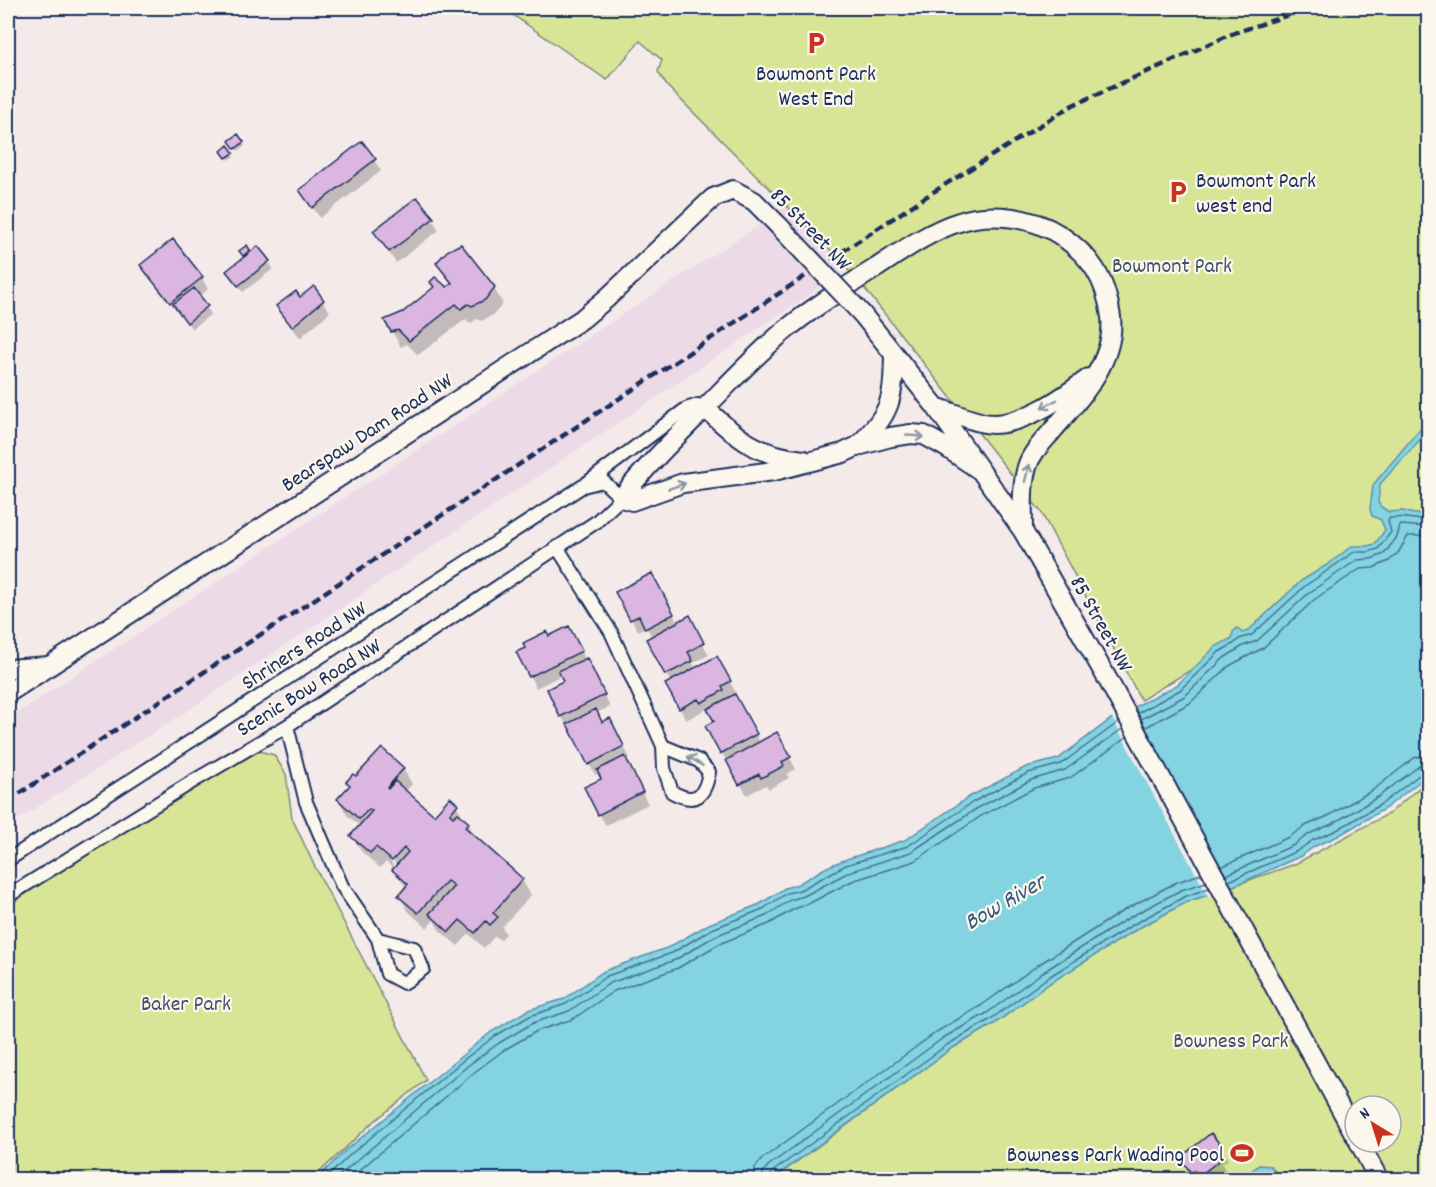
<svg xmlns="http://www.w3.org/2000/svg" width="1436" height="1187" font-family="Dekko,sans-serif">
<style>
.built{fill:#ecdae7}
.green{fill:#d8e597;stroke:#7a8a7a;stroke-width:1.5;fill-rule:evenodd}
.water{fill:#84d3e1;stroke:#5a91ad;stroke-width:1.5}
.pier{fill:#f4eaea}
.shadow{fill:#0003;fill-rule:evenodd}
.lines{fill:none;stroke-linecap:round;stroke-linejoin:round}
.shore{stroke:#457192;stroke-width:1.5}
.building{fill:#dab6e0;stroke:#1b2f5e;stroke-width:1.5}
.street-casing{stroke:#1b2f5e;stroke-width:16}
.secondary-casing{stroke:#1b2f5e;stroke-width:22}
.street{stroke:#fbf7ec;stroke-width:12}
.secondary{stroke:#fbf7ec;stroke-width:18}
.rail{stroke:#1b2f5e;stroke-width:4.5;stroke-dasharray:9 4.5;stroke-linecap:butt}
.secondary-bridge-casing{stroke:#1b2f5e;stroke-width:22;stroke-linecap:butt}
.secondary-bridge{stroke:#fbf7ec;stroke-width:18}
.oneway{stroke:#8b93a5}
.labels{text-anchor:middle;stroke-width:4.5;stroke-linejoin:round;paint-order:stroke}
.poi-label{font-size:22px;fill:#1b2f5e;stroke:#fbf7ec}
.street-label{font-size:22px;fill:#1b2f5e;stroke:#fbf7ec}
.park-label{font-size:22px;fill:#415369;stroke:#fbf7ec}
.water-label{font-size:24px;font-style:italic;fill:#35587f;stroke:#fbf7ec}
</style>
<rect width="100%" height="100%" fill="#f4eaea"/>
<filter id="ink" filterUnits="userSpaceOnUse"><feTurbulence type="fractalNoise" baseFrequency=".0167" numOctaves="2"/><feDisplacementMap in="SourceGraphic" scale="12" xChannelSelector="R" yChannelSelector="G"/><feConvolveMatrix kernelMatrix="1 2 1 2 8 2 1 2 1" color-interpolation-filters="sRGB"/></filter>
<g filter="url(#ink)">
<path class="built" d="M806 194 888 242 184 713 8 826V719Z"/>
<path class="green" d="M503 8H1428V532L1416 534 1141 700 1041 512 865 289 827 246 667 86 658 72 662 60 640 41 607 80Z
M256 750 274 755 286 774 292 818 314 865 426 1080 371 1124 312 1179 8 1180V906L95 847Z
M1428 780V1179L772 1180 951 1049 994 1024 1050 983 1137 929 1187 902 1295 864 1390 813ZM1355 1106H1391V1142H1355Z"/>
<path class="water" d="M1428 419 1427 432 1380 484 1378 502 1381 507 1389 512 1403 511 1414 514H1428V775L1386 808 1338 836 1315 846 1301 856 1229 888 1187 902 1137 929 1050 983 994 1024 951 1049 772 1179 315 1180 346 1150 491 1032 528 1010 564 999 604 971 669 947 709 924 760 904 785 888 798 884 827 867 844 860 905 840 969 797 1026 767 1058 759 1111 719 1177 685 1215 647 1232 638 1233 632 1237 628 1242 633 1248 631 1301 581 1330 563 1352 546H1367L1375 544 1385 530 1381 520 1372 516 1370 509 1373 485Z
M1259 1165 1271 1166 1281 1179H1241Z"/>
<path class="pier" d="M1132 705 1232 890 1209 898 1111 716Z"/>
<path class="shadow" d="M238 136 245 146 238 151 231 141Z
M228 147 234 156 229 160 223 151Z
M374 160 381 171 320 218 301 191Z
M432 219 439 230 396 263 375 232Z
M246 247 251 253 269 262 273 269 243 292 232 278 245 257 241 251Z
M438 263 494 288 503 304 493 315 481 321 477 319 470 324 466 319 418 355 407 344 401 347 392 332 403 313 452 285Z
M142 265 202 278 208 289 199 297 211 314 192 329 149 276Z
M314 289 330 312 300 338 278 307 300 299Z
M658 586 678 623 695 629 709 655 693 663 696 669 717 658 736 693 733 694 750 721 760 743 777 734 796 769 787 774 789 778 769 789 766 785 747 795 722 753 716 722 710 712 708 713 706 709 686 720 667 685 671 683 648 640 652 637 646 627 638 631 618 593Z
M549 638 575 639 610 707 596 713 602 723 616 731 630 758 625 760 648 804 606 825 599 814 603 779 600 773 595 775 570 726 568 727 561 716 565 681 562 675 536 688 518 653Z
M403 769 412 784 405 792 434 817 456 805 478 840 522 880 531 895 502 927 506 934 500 940 495 936 484 948 469 934 458 946 439 930 434 920 427 928 408 911 399 896 406 888 395 870 386 862 380 868 361 851 352 836 360 826 347 815 339 800 351 786 348 782ZM390 854 397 867 395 869 387 855Z
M1211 1135 1228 1159 1222 1164 1226 1171 1216 1180H1196L1182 1158Z"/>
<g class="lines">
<path class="shore" d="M1138 713 1180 690 1219 652 1235 643 1239 639 1252 635 1305 586 1354 552H1368L1378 549 1391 532 1388 521 1390 518C1403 516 1415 520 1428 520
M1141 719 1185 696 1224 658 1243 646 1257 641 1310 592 1357 560 1371 559 1384 554 1397 537 1400 525 1428 527
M1146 727 1190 703 1229 666 1263 648 1315 599 1360 569 1373 568 1389 561 1398 553 1408 536H1428
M1221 867 1289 837 1305 826 1328 816 1373 790 1414 758 1428 754
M1226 875 1294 845 1309 834 1332 824 1378 797 1419 766 1428 763
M1229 881 1297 851 1313 840 1335 831 1383 803 1423 772 1428 771
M324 1180 351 1154 466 1058 495 1036 530 1016 566 1004 607 976 672 953 712 929 763 909 787 893 800 890 846 865 908 846 973 802 1028 773 1061 764 1119 722
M334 1180 470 1064 499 1043 533 1023 569 1011 610 983 675 960 715 936 766 916 790 900 804 896 849 872 911 852 976 809 1031 780 1065 770 1122 729
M348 1180 476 1071 504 1050 537 1031 573 1019 614 991 678 968 719 944 769 924 794 909 808 904 852 881 915 861 981 816 1034 788 1070 778 1127 737
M753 1180 755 1168 762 1159 938 1031 982 1005 1038 965 1126 909 1177 882 1201 874
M762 1180 763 1172 768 1166 943 1038 987 1013 1043 972 1130 917 1181 890 1206 882
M770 1180 772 1172 947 1045 991 1019 1047 978 1134 924 1184 897 1209 888"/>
</g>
<path class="building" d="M238 134 244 142 235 149 229 141Z
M362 141 376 159 312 208 299 190Z
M228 145 234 153 226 158 221 151Z
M417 197 434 218 389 252 373 231Z
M173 239 203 277 170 303 140 265Z
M461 244 495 287 485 300 472 306 468 304 461 309 456 304 409 341 398 330 391 332 384 320 403 312 434 287 430 282 435 277 447 287 452 283 436 263 447 251Z
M247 245 250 250 243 256 239 251Z
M258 246 270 261 238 286 226 271Z
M314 286 324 300 292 327 276 306 296 291 300 297Z
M194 288 208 306 187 323 173 304Z
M652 573 674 614 645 629 639 616 630 620 615 592Z
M690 615 704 643 688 652 693 661 665 675 646 639Z
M569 626 582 651 529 677 516 652 525 648 523 643 547 631 549 636Z
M717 656 731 681 722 686 724 690 701 703 698 699 679 709 665 684Z
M587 658 605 695 560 717 547 689 563 681 558 671Z
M735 694 757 734 720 754 705 726 714 721 707 709Z
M596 709 602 722 610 718 624 746 588 765 567 724Z
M777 732 791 757 782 762 784 766 761 778 759 774 739 785 726 760Z
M382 748 404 768 387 788 388 789 395 781 434 815 450 797 458 804 450 814 453 817 458 813 469 823 465 827 523 879 493 913 498 917 490 925 486 921 475 933 460 920 449 932 429 914 454 886 447 881 418 913 398 896 408 884 392 870 408 852 404 848 392 861 376 847 370 853 350 836 372 811 369 809 359 819 337 799 350 785 346 782 353 774 356 776Z
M625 756 643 792 598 815 584 787 601 779 597 770Z
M1211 1133 1222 1147 1216 1152 1221 1159 1198 1177 1194 1171 1191 1173 1180 1158Z"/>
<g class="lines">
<g class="street-casing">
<path id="street" d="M587 483 686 409 698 405 705 408
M557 547 611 632 663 746 664 768 672 792C696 805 705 796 709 772L699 761 663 746
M287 726 306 802 342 886 378 939 387 974 404 983 423 969 414 948 378 939
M8 860 583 486 603 481 621 498 596 522 287 726 192 782 8 896"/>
</g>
<g class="secondary-casing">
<path id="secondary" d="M862 314 936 407 1023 531 1108 680 1355 1135
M936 407C952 412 968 420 984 423 1018 430 1063 397 1089 378
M705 408C737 438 758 456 804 460
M859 445C892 411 893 400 894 355
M981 471 947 448 924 435 911 434 891 437 858 446 843 453 774 471 683 483 632 501 621 498C644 469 669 444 695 418 724 389 751 359 783 332 812 308 844 288 876 268 902 251 930 231 959 222 990 211 1033 217 1060 235 1091 256 1106 279 1111 317 1116 361 1079 400 1053 430 1043 442 1031 453 1027 467 1021 488 1023 509 1023 531
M8 669 49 666
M8 693 582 319 607 298 713 198 733 190 754 201 778 225
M1359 1142 1379 1180"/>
</g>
<use href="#street" class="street"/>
<use href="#secondary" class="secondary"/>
<path class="rail" d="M8 801 930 194 1073 105 1234 33 1310 8"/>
<g class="secondary-bridge-casing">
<path id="secondary-bridge" d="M778 225 862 314"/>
</g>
<use href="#secondary-bridge" class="secondary-bridge"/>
</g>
<defs><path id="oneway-shaft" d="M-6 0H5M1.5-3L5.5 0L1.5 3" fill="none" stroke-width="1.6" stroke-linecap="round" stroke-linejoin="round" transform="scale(1.5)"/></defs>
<g class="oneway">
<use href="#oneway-shaft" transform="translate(1049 404) rotate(152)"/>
<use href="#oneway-shaft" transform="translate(915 436) rotate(4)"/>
<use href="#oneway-shaft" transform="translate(1027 473) rotate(-76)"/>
<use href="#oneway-shaft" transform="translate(677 486) rotate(-18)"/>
<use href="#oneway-shaft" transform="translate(695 761) rotate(-148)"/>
</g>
</g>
<defs>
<g id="parking-bare" transform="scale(1.8)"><path d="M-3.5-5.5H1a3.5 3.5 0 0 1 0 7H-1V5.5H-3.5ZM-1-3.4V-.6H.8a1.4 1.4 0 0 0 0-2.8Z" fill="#c8321e" stroke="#fbf7ec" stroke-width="2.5" paint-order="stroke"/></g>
<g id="stadium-bare" transform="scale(1.8)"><path d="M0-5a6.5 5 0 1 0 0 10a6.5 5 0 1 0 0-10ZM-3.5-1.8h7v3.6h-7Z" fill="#c8321e" stroke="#fbf7ec" stroke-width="2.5" paint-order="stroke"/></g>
</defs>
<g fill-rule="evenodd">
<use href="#parking-bare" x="816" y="43"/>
<use href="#parking-bare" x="1178" y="192"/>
<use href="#stadium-bare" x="1242" y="1153"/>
</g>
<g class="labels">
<g class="poi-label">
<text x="816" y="80">Bowmont Park<tspan x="816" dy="25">West End</tspan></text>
<text x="1196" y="187" text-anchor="start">Bowmont Park<tspan x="1196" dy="25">west end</tspan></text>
<text x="1224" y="1161" text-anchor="end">Bowness Park Wading Pool</text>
</g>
<g class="street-label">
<text transform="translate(812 228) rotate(46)" y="8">85 Street NW</text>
<text transform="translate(366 431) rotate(-33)" y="8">Bearspaw Dam Road NW</text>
<text transform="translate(1103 623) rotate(61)" y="8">85 Street NW</text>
<text transform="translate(303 644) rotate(-33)" y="8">Shriners Road NW</text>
<text transform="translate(308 686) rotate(-32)" y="8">Scenic Bow Road NW</text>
</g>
<g class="park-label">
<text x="1172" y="272">Bowmont Park</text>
<text x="186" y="1010">Baker Park</text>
<text x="1231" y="1047">Bowness Park</text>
</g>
<g class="water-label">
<text transform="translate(1004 901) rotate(-30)" y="8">Bow River</text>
</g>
</g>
<rect width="1436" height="1187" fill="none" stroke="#fbf7ec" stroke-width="30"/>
<rect x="15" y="15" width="1406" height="1157" fill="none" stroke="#1b2f5e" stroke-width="2" filter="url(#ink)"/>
<g transform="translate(1373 1124) rotate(322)"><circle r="28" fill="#fbf7ec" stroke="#a1a7b3" stroke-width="1.5"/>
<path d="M0-4.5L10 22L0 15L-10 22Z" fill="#c8321e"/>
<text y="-9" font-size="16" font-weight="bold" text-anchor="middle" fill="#1b2f5e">N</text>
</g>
</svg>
